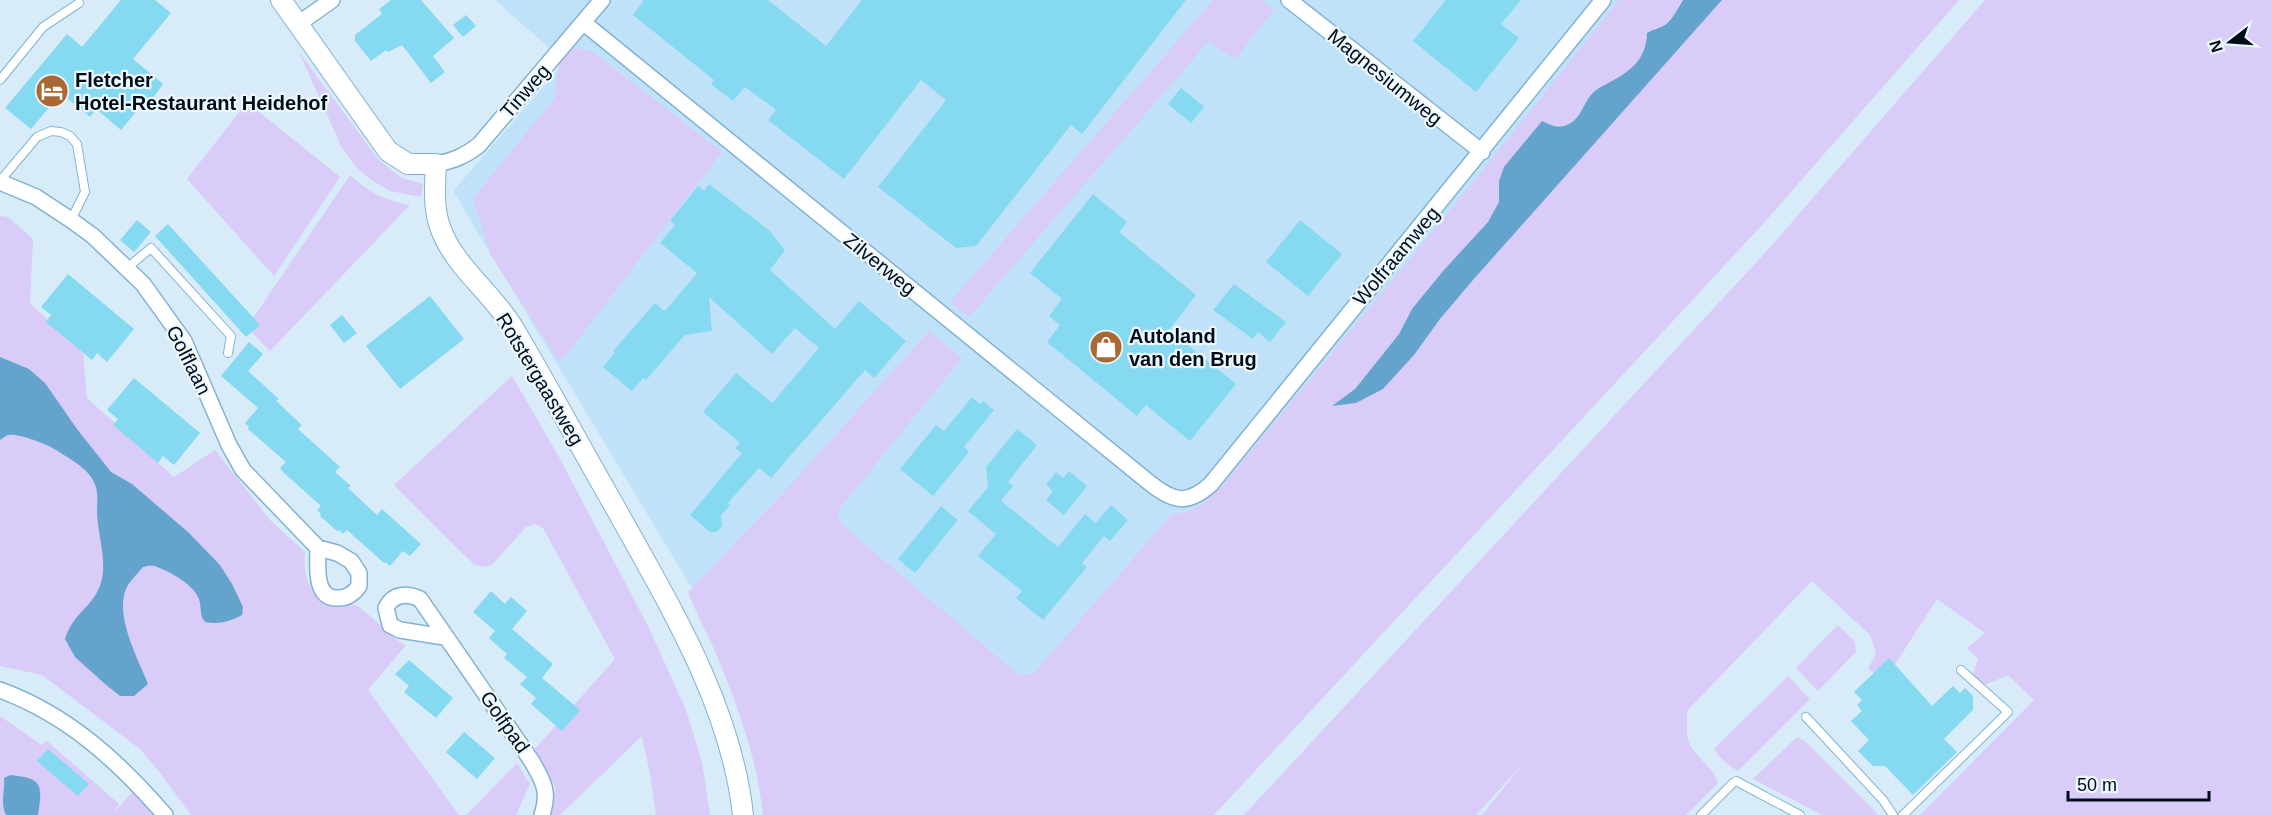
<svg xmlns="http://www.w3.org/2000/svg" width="2272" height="815" font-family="Arial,sans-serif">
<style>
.built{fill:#c0e2f9}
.green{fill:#d9ccf9}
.water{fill:#64a3cb}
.building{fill:#85d9f0}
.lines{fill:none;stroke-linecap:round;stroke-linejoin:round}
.service-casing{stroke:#82b2d2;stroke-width:10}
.minor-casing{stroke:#82b2d2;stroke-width:18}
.tertiary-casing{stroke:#82b2d2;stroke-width:22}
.service{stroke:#fff;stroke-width:8}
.minor{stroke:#fff;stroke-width:15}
.tertiary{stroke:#fff;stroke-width:20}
.labels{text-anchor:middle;stroke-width:4.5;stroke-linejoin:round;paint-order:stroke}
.street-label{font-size:20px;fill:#000d18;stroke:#edf7fe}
.poi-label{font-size:20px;font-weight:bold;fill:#000d18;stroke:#edf7fe;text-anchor:start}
</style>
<rect width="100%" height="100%" fill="#d8ebf9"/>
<path class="built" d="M495 0H1629L1220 494 1168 525 1033 679 693 590 453 191 565 62Z"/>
<path class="green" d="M1213 0H1261L1274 10 1235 60 1209 41 969 317 950 302Z
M1619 0H1683L1674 15 1664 26 1655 28 1647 33C1646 58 1633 71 1610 82 1603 86 1597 88 1591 95 1583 104 1581 119 1569 124 1559 129 1552 125 1542 122L1499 181V202L1488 222 1443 271 1412 309 1399 334 1355 389 1334 406 1383 389 1414 355 1440 319 1473 280 1722 0H1959L1763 224 1214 815H763C757 757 736 700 713 647 705 628 695 611 688 592L782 494 929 331 962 358 837 512 842 525 1019 675 1033 674 1172 514C1197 513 1209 498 1226 481L1471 185Z
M1985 0H2272V815H1920L2034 700 2008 675 1987 684H1979L1973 673 1978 659 1967 648 1985 633 1937 599 1894 666 1874 673 1868 669 1876 653 1870 635 1812 581 1687 711C1687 720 1686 732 1688 740 1694 757 1713 766 1718 783L1686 815H1482L1522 765 1476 815H1244L1764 254Z
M580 49 592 51 722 152 560 363 490 254 473 198 555 98 559 63 569 50Z
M299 52 378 159 402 178 423 184 421 197 390 191 371 180 354 165 341 146Z
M247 102 340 177 274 276 187 179Z
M350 175C370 193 384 200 410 205L270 351 247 327Z
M0 216 8 217 33 239 30 303 83 353 87 398 174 477 215 450 270 520 305 552C304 575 305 584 322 600 330 601 343 600 350 603 372 611 385 636 406 645L368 690 459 815H191L161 774 140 749 42 675 0 666Z
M512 376 559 457 649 628 686 710 702 762 710 815H656L650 774 642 736 560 815H544L556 788 533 751 615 659 543 528 535 524 526 527 492 565 483 567 474 564 460 551 394 485Z
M1838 625 1855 642 1856 652 1818 691 1796 668Z
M1788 676 1810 699 1738 771C1727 765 1721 759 1714 749Z
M0 716 42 745 47 741 119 804 113 813 133 792 153 815H0Z
M1797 737 1805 741 1876 812 1877 815H1822L1753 779Z
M517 763 530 784 516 815H466Z"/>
<path class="water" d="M1683 0H1722L1473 280 1440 319 1414 355 1383 389 1356 403 1332 406 1355 389 1399 334 1412 309 1443 271 1488 222 1499 202V181L1504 167 1542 121C1552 126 1559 129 1569 124 1581 118 1583 104 1591 95 1597 88 1603 86 1610 82 1633 70 1646 58 1647 33 1653 29 1660 28 1665 25 1673 19 1678 8 1683 0Z
M0 357 29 369 45 383 77 429 111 472 132 484 188 532 220 565 232 584 243 607 242 615C231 621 218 625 205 622 199 615 202 608 199 599 194 585 171 572 157 567 153 565 148 566 143 567 138 573 132 579 128 585 112 612 138 658 148 684L134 696H120L105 684 75 657 65 639C73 615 85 612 96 594 111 570 98 539 97 513 97 502 99 492 94 482 87 467 68 458 56 450 47 444 18 433 8 435 5 436 3 438 0 440Z
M10 775C42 778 43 784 38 815H6C0 803 5 792 4 778Z"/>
<path class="building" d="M121 0H155L171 13 133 59 163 84 153 98 147 103 145 101 121 130 96 109 90 117 61 93 31 129 5 108 67 34 82 47Z
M391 0H421L454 38 433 56 445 72 431 83 402 45 388 52 386 50 371 61 355 41V35L382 14 379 9Z
M644 0H768L826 46 862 0H1186L1082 134 1071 125 976 246 956 248 878 187 946 100 921 80 844 179 768 120 776 110 745 87 733 101 711 84 714 80 633 15Z
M1446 0H1521L1501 24 1519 38 1476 92 1413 41Z
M466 15 476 26 463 37 453 25Z
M1181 88 1204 107 1191 123 1168 104Z
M709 184 769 230 785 250 770 270 835 329 859 301 906 341 874 378 865 370 771 478 759 468 728 503 730 505 721 515 722 526 717 532H710L690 515 742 453 735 448 740 443 703 412 736 373 772 403 819 348 795 328 772 354 709 297 712 331 685 335 646 380 643 378 632 391 603 367 615 353 613 351 655 303 664 311 666 310 697 273 660 243 675 225 670 221 698 186 704 191Z
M1093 194 1127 222 1119 232 1196 295 1169 330 1236 384 1190 441 1146 405 1137 416 1047 342 1060 325 1049 316 1062 299 1030 273Z
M137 220 151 232 134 252 120 240Z
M1300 220 1342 254 1308 296 1266 262Z
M168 224 260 325 246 337 155 236Z
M68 274 134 329 107 362 97 353 92 360 46 322 51 315 41 307Z
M1234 284 1286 322 1270 342 1258 332 1253 339 1213 310Z
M430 296 464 339 400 389 366 346Z
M342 315 357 333 344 343 330 325Z
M249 342 263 354 248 371 279 399 276 401 302 425 298 429 340 467 335 472 351 486 348 488 377 515 382 509 421 544 410 556 403 551 390 566 385 562 384 563 347 530 343 534 339 530 337 531 320 516 321 514 317 510 321 506 284 473 280 468 286 462 248 429 249 427 245 423 258 408 221 376Z
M134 378 200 433 174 465 163 456 158 463 113 425 118 419 107 410Z
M972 397 980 404 983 401 994 410 964 447 969 452 933 496 900 469 936 425 944 431Z
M1017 429 1037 445 1008 482 1013 486 1001 501 1058 547 1085 514 1096 523 1111 505 1128 520 1110 541 1104 536 1082 563 1087 567 1043 620 1016 598 1022 591 978 556 996 534 968 511 988 487 986 467Z
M1069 471 1087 486 1064 515 1046 500 1053 491 1046 485 1056 472 1063 478Z
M941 506 958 520 915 573 898 559Z
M491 591 505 604 511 597 527 611 512 629 553 664 542 678 580 710 562 731 531 704 536 698 520 684 527 677 504 658 507 654 489 638 495 631 473 612Z
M1889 658 1932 706 1953 686 1960 693 1965 688 1973 696V710L1944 739 1957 752 1913 795 1885 766H1873L1858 751 1869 740 1851 721 1862 711 1857 705 1862 700 1854 692Z
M409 660 453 698 436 718 404 692 409 686 395 674Z
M464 732 495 758 477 779 446 752Z
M48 749 89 784 78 796 37 761Z"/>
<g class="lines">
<g class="service-casing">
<path id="service" d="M0 80 43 27 79 3
M0 181 37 137 51 131 61 132 70 136 77 144 85 192 71 220
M127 268 151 248 231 336 228 353
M1806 717 1883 800 1893 815
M1736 781 1800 815
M1701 815 1733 783
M1903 815 2008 712 1961 670"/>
</g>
<g class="minor-casing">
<path id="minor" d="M1289 0 1482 152
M584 23 1151 484C1174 502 1188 505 1211 484L1603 0
M298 24 332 0
M436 164C453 161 465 156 479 145L602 0
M0 182 36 197 71 220 93 236 143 284 184 341 229 445 243 470 318 548 337 553 351 561 359 573V586C354 593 348 598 339 598 313 600 318 564 318 548
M444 637 400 630 390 625 386 608C393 593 407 593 420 599L531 760C543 781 550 791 542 815
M0 690C68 715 118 761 165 815"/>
</g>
<g class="tertiary-casing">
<path id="tertiary" d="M281 0 388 151 408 164H436C435 185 433 207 440 227 454 267 493 293 514 329 549 388 581 448 615 507 668 603 731 704 743 815"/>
</g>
<use href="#service" class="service"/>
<use href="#minor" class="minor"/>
<use href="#tertiary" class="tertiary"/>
</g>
<defs>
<g id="hotel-disc" transform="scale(1.725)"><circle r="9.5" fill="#aa6934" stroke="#edf7fe"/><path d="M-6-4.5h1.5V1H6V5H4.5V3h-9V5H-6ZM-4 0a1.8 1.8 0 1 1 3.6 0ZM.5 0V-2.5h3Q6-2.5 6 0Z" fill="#fff"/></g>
<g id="shop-disc" transform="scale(1.725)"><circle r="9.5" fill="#aa6934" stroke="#edf7fe"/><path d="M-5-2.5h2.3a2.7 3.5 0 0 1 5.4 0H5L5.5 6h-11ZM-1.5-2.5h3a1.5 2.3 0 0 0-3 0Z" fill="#fff"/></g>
</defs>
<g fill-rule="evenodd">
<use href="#hotel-disc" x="52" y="91"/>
<use href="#shop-disc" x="1106" y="347"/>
</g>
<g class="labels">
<g class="street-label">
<text transform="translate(1385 77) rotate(39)" y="7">Magnesiumweg</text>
<text transform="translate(525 91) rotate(-49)" y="7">Tinweg</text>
<text transform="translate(1396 256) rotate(-50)" y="7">Wolfraamweg</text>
<text transform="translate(880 264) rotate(39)" y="7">Zilverweg</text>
<text transform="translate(189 360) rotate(63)" y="7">Golflaan</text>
<text transform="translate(540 379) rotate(59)" y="7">Rotstergaastweg</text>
<text transform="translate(505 722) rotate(55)" y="7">Golfpad</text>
</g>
<g class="poi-label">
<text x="75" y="87">Fletcher<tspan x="75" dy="23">Hotel-Restaurant Heidehof</tspan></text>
<text x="1129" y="343">Autoland<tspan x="1129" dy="23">van den Brug</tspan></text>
</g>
</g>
<g transform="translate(2230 42) rotate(253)" stroke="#edf7fe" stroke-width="4.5" paint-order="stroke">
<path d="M0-4.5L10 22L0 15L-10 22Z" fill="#000d18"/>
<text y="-9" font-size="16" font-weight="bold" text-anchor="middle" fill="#000d18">N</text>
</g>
<path d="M2068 791v9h141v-9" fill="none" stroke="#000d18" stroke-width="3"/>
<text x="2077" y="791" font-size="18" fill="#000d18" stroke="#edf7fe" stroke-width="4.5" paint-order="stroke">50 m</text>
</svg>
